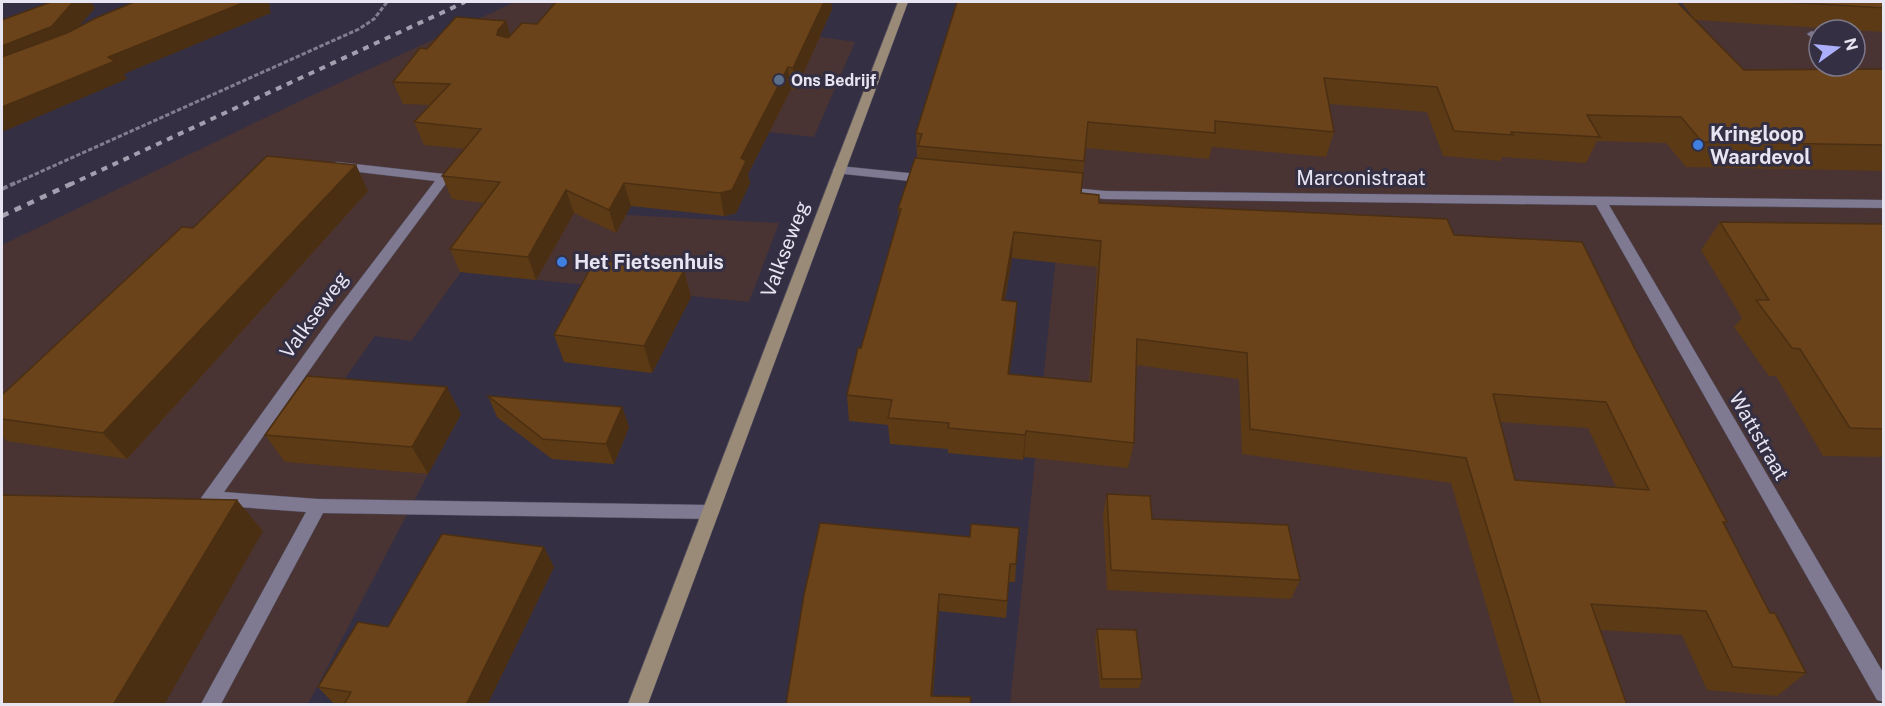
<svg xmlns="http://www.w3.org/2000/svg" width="1885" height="706" font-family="'Public Sans',sans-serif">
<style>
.industrial{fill:#493433;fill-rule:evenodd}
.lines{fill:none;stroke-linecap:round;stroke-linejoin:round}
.lane-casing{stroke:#514d5d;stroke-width:1}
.street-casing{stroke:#514d5d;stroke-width:1}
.secondary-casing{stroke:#514d5d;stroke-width:1}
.path-far1{stroke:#837e8f;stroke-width:3;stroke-dasharray:4.5 2;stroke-linecap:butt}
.path{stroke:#837e8f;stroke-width:4;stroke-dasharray:6 3;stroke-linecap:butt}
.lane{fill:#7f7a91;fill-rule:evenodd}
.street{fill:#7f7a91;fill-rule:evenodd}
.secondary{fill:#9a8b78;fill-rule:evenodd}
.rail-far1{stroke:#a39faf;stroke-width:4;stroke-dasharray:6 6;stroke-linecap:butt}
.rail{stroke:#a39faf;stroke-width:4.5;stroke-dasharray:7 7;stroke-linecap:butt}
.wall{fill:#5c3a16;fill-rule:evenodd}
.shaded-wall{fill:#4b2f12}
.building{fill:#6b431a;stroke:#4b2f12;stroke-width:1.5;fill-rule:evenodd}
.service-dot{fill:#5c6f8a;stroke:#342f43;stroke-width:2}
.shop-dot{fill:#3f7fe0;stroke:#342f43;stroke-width:2}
.labels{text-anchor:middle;stroke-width:6;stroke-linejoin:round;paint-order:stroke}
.far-poi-label{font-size:16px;font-weight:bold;fill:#e8e5f2;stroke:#342f43;text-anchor:start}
.poi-label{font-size:20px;font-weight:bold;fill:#e8e5f2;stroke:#342f43;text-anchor:start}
.street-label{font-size:20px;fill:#e8e5f2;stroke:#342f43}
</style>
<rect width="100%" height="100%" fill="#342f43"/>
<path class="industrial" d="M515 2H660L793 33 855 42 814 137 759 131 512 202 626 215 779 223 749 302 461 272 411 341 375 336 286 462 428 474 308 704H2V245L300 101Z
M1082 2H1349L1883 30V704H1010ZM1819 30H1855V66H1819Z"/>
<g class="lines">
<g class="lane-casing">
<path id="lane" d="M337 162 444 174 450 178 342 324 224 492 318 499 710 505 716 507 719 512 716 517 710 519 323 513 221 704H201L306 512 210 505 204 503 201 498 332 316 435 181 333 169 331 166 333 163Z"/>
</g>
<g class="street-casing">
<path id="street" d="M1812 31 1819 35V43L1807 34Z
M1843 66H1855L1884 92V101Z
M839 166 928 175 934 179 928 183 835 173 833 170 835 167Z
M1063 187 1105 191 1884 200V208L1609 205 1884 674V702L1877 700 1596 205 1105 199 1058 194 1057 191 1058 188Z"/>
</g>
<g class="secondary-casing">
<path id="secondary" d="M898 2H908L648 704H628Z"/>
</g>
<path class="path-far1" d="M11 185 359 29 374 19 387 2"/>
<path class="path" d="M2 189 15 183"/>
<use href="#lane" class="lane"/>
<use href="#street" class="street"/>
<use href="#secondary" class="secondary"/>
<path class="rail-far1" d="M69 185 465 2"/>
<path class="rail" d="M2 216 73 183"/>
</g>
<path class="wall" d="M556 2H831L832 9 796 90 791 89 748 174 750 183 736 213 724 216 631 206 616 233 574 213 536 280 460 272 450 249 484 203 452 199 442 176 465 149 424 145 414 122 430 105 403 104 393 82 427 49 506 21 510 35 537 24Z
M957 2 1744 70 1884 69V171L1686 167 1666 143 1597 141 1586 163 1502 157 1501 161 1443 156 1427 112 1329 104 1334 132 1326 157 1212 147 1209 159 1086 148 1081 193 1099 203 1454 235 1635 349 1727 522 1724 525 1770 613 1806 673 1777 696 1707 690 1682 635 1600 630 1627 705H1515L1451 483 1242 454 1239 379 1136 365 1134 443 1128 468 1024 457 1023 460 948 453V449L890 444 888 425 849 421 847 395 899 218 898 209 917 158 916 133ZM1012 258 1097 267 1089 382 1009 374 1016 327 1005 300ZM1500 422 1588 428 1616 487 1515 480Z
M1681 2H1884V32L1695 20Z
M356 165 368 191 127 459 7 441 2 436V395L193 228Z
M1720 222 1884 224V457L1823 456 1776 376H1769L1734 327 1742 318 1701 250Z
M684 270 691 297 652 373 564 362 554 335Z
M488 396 622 407 629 427 614 464 552 459 497 417Z
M461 414 428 474 285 462 265 435Z
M1107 494 1152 519 1300 580 1291 599 1107 590 1103 514Z
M970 537 1016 564 1015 582H1009L1006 618 939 611 933 696 786 705Z
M554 567 487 705H337L334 704 318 687 388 627Z
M1097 629 1142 679 1139 688H1100L1095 640Z"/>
<path class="shaded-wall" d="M73 2H91L95 8 75 31 2 70V46Z
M245 2H268L271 7H269L271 13 124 74 127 79 2 132V107L108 57Z
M824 2H831L832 9 796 90 793 68Z
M506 21 513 43 497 35 498 30Z
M788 67 791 89 748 174 750 183 736 213 724 216 720 193Z
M356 165 368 191 127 459 103 433Z
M624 183 631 206 616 233 609 210Z
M566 190 574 213 536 280 528 257Z
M1014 232 1012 258 1000 326 1002 300Z
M684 270 691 297 652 373 644 346Z
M1017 302 1016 327 1006 400 1008 374Z
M447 387 461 414 428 474 412 447Z
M622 407 629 427 614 464 606 444Z
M1026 431 1024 457 1023 460 1025 435Z
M237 500 263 531 164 705H113Z
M544 547 554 567 487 705H466Z
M939 594V611L932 705 931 696Z"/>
<path class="building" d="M51 2H73L52 26 68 20 2 46V20Z
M134 2H245L108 57 115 61 2 107V57L67 33 96 18Z
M556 2H824L793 68 788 67 741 158 746 161 732 190 720 193 624 183 609 210 566 190 528 257 450 249 500 182 442 176 481 129 414 122 450 84 393 82 420 48 427 49 456 17 506 21 498 30 497 35 508 38 522 23 537 24Z
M957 2H1677L1744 70 1884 69V145L1702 142 1681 117 1587 115 1600 137 1511 132 1513 135 1454 131 1437 87 1324 78 1334 132 1215 121V133L1088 122 1084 161 918 146 922 134 916 133Z
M1784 2H1884V8Z
M267 156 356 165 103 433 2 419V395L182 227 193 228Z
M915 158 1083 173 1081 193 1099 195V203L1447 219 1454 235 1582 242 1635 349 1727 522H1723L1770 613H1775L1806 673 1733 667 1706 611 1591 604 1627 705H1541L1466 458 1250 429 1247 353 1137 339 1134 443 1026 431 1025 435 948 428 949 423 888 418 892 400 847 395 858 348H861L901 209H898ZM1014 232 1101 241 1091 382 1008 374 1017 302 1002 300ZM1493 394 1606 402 1649 490 1515 480Z
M1720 222 1884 224V429L1850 428 1800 349 1792 348 1756 300H1769Z
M595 260 684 270 644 346 554 335Z
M307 376 447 387 412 447 265 435Z
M488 396 622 407 606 444 543 439Z
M1107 494 1150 496 1152 519 1288 525 1300 580 1111 570Z
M2 495 237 500 113 705H2Z
M820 523 970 537 971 524 1019 528 1016 564H1010L1007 601 939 594 931 696 971 697 970 705H786L804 595Z
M442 534 544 547 466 705H344L351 692 318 687 358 622 388 627Z
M1097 629 1136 630 1142 679H1102Z"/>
<circle class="service-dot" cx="779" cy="80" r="6"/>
<g class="shop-dot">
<circle cx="1698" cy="145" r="6"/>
<circle cx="562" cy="262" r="6"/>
</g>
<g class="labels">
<g class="far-poi-label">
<text x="791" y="86">Ons Bedrijf</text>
</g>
<g class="poi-label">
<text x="1710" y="141">Kringloop<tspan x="1710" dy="23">Waardevol</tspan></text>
<text x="574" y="269">Het Fietsenhuis</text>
</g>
<g class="street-label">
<text x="1361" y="185">Marconistraat</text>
<text transform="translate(785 249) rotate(-69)" y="7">Valkseweg</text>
<text transform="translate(314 315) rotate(-54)" y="7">Valkseweg</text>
<text transform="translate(1759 436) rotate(60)" y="7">Wattstraat</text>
</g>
</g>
<rect width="1885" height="706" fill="none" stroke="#e8e5f2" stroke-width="6"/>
<g transform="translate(1837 48) rotate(75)"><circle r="28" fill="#342f43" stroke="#7c7889" stroke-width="1.5"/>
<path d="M0-4.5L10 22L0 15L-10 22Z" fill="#acaffb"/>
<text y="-9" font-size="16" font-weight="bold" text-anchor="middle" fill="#e8e5f2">N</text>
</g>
</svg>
